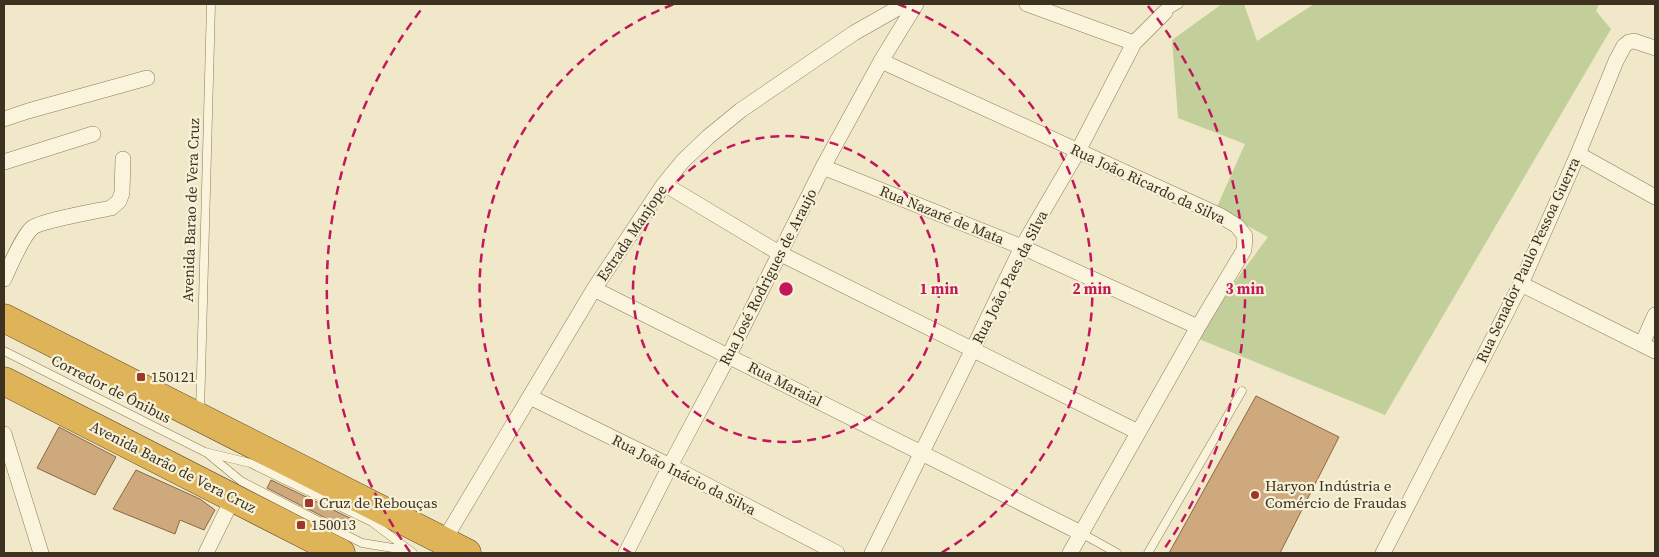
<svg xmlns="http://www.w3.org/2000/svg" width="1659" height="557" font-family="'Source Serif 4',serif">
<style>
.green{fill:#c2cf9b}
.building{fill:#cea97d;stroke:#8c6841}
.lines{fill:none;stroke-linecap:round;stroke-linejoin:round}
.lane-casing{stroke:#8c7c5c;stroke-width:9}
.street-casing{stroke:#8c7c5c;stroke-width:16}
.highway-casing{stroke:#5a4930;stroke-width:29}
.lane{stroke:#faf4dc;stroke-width:8}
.street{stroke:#faf4dc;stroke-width:15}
.highway{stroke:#dfb458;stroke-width:28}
.ring{fill:none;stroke:#c2185b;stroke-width:2.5;stroke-dasharray:9 6}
.poi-dot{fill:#9d372b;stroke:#f7f1d8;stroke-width:2}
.labels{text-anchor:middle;stroke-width:4.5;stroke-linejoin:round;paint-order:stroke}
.street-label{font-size:15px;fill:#3d3120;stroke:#f7f1d8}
.poi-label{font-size:15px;fill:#3d3120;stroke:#f7f1d8;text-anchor:start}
.centre{fill:#c2185b;stroke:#f7f1d8;stroke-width:2.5}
.ring-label{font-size:15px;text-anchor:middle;font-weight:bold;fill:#c2185b;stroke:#f7f1d8;stroke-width:4.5;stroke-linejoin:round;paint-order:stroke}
</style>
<rect width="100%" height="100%" fill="#f0e8c8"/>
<path class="green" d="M1222 4H1244L1257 41 1314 4H1599L1596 11 1611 29 1385 415 1194 337 1268 237 1216 209 1245 144 1178 118 1172 40Z"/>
<path class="building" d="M1256 396 1339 437 1280 553H1169Z
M59 427 116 457 95 495 37 468Z
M136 470 200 499 215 510 204 530 180 520 175 534 113 509Z
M271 480 352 519 347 529 267 488Z"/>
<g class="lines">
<g class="lane-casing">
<path id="lane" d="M1165 12 1179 4
M4 351 205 452 250 463 372 522 413 553
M200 412 211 4
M207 453 241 481 338 531 362 543 405 550
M1081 533 1117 553
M1148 553 1242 391"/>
</g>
<g class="street-casing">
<path id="street" d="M1027 4 1134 43
M881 61 1221 216 1237 226 1245 236 1244 250 1198 327 1070 553
M4 119 28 111 147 78
M1578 154 1655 197
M4 162 93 134
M823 167 1022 247 1198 327
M664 184 779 253 1138 432
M4 279C10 266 22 237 32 228 40 221 97 211 111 208L119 201 122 193 123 159
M1521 284 1655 351
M594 289 1081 533
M1642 344 1655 315
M530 397 670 466 837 553
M4 434 41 553
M443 542 594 289 664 184 683 161 708 137 741 110 854 33 905 4
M206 553 233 498
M626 553 670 466 729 355 823 167 881 61 916 4
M872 553 973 349 1022 247 1078 151 1134 43 1165 12
M1383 553 1521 284 1578 154 1616 61 1624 46 1629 42 1634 41 1655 48"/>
</g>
<g class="highway-casing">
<path id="highway" d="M4 318 467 553
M4 381 341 553"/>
</g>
<use href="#lane" class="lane"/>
<use href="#street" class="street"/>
<use href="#highway" class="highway"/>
</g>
<g class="ring">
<circle cx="786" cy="289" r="153"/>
<path d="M631 553A306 306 0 0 1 674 4M898 4A306 306 0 0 1 941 553"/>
<path d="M410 552A459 459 0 0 1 424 6M1148 6A459 459 0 0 1 1162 552"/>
</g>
<g class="poi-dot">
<rect x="136" y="372" width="10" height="10" rx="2.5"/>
<circle cx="1255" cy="495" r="5"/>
<rect x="304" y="498" width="10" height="10" rx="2.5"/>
<rect x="296" y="520" width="10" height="10" rx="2.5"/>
</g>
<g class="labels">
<g class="street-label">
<text transform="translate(1148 184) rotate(25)" y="5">Rua João Ricardo da Silva</text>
<text transform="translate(191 210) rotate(-88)" y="5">Avenida Barao de Vera Cruz</text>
<text transform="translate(942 215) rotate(22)" y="5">Rua Nazaré de Mata</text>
<text transform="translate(632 233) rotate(-56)" y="5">Estrada Manjope</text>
<text transform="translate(1528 260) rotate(-65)" y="5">Rua Senador Paulo Pessoa Guerra</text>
<text transform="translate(768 277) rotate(-63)" y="5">Rua José Rodrigues de Araujo</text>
<text transform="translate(1010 277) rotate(-63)" y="5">Rua João Paes da Silva</text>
<text transform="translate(785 384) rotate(27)" y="5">Rua Maraial</text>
<text transform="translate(111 389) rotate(27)" y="5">Corredor de Ônibus</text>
<text transform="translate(173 467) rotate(27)" y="5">Avenida Barão de Vera Cruz</text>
<text transform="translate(684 475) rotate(27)" y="5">Rua João Inácio da Silva</text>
</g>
<g class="poi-label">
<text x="151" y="382">150121</text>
<text x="1265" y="491">Haryon Indústria e<tspan x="1265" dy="17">Comércio de Fraudas</tspan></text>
<text x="319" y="508">Cruz de Rebouças</text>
<text x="311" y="530">150013</text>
</g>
</g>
<circle cx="786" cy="289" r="8" class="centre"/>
<g class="ring-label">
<text x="939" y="294">1 min</text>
<text x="1092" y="294">2 min</text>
<text x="1245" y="294">3 min</text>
</g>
<rect width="1659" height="557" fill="none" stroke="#3d3120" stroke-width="10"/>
</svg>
